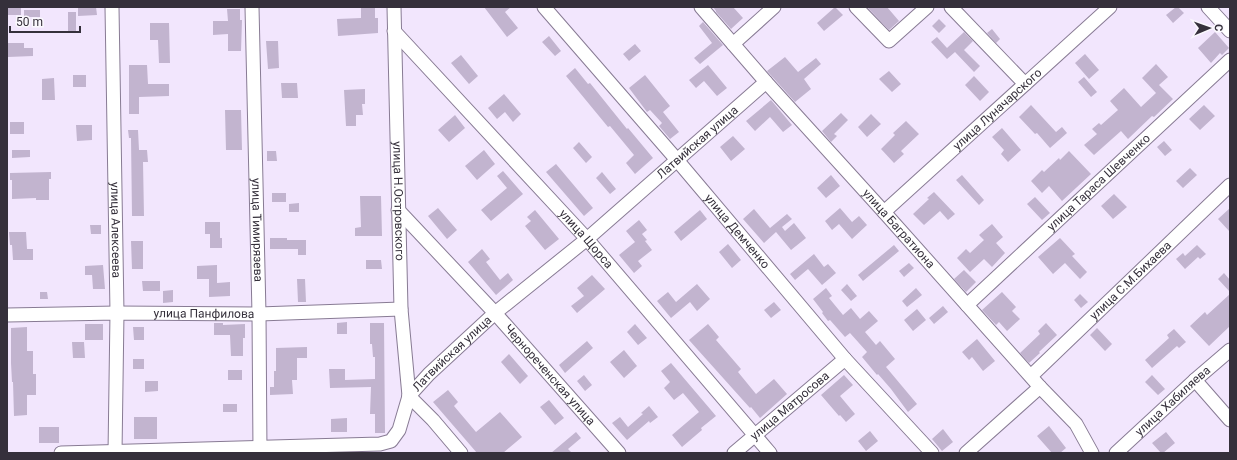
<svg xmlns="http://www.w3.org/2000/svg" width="1237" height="460" font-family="Roboto,sans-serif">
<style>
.building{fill:#c2b4cf}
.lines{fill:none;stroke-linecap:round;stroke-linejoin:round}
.minor-casing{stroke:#887b94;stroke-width:15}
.minor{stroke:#fff;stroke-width:13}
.labels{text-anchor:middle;stroke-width:3.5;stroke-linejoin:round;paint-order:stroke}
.street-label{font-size:12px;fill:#35303b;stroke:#faf8fd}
</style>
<rect width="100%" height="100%" fill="#f2e6fd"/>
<path class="building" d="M8 7H21V15H8Z
M78 7H96L97 15 78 16Z
M361 7H375V18H378V33L338 36 337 19 361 18Z
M484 7H511L505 12 518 28 507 37Z
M713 7H733L743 18 731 29 716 12V11Z
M835 7 843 15 824 31 817 23Z
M867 7H887L899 21 889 30Z
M1176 7H1178L1184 13 1173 23 1166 15Z
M227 9H240V20H242L241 51H228V34L213 35V21H228Z
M24 10H40V17H24Z
M68 12H76V32H68Z
M939 19 946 26 939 33 932 26Z
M703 22 723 45 700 64 694 58 712 43 699 26Z
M150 23H169L170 63H159L158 40H150Z
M992 29 1000 39 996 43 987 33Z
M964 32 973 41 964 50 980 66 974 72 955 52 947 59 931 42 937 37 947 48Z
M1215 32 1229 48 1222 55 1220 53 1211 63 1198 48Z
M549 36 561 51 555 56 542 42Z
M266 41H278L279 68 268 69Z
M8 43H24V48H33V56L8 57Z
M635 44 641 51 629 61 623 54Z
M1085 54 1099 70 1089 79 1075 63Z
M461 55 478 76 469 84 451 63Z
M785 57 798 72 816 58 821 64 804 79 811 89 795 102 767 71Z
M1156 64 1168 77 1159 85 1173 99 1154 117 1152 116 1128 139 1121 131 1094 155 1084 145 1097 134 1092 129 1099 123 1101 125 1118 110 1110 101 1124 88 1141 107 1156 93 1142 78Z
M129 65H147L148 84H169V96L139 97V114H129Z
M708 65 727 88 717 96 704 81 696 88 689 80Z
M575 68 588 84 590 83 627 129 628 128 653 158 635 174 626 163 634 155 610 126 608 127 566 76Z
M889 71 901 84 892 92 879 79Z
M73 75H86V87H73Z
M645 75 670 106 663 112 679 132 670 139 659 126 662 123 650 110 647 112 629 88Z
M974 76 989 92 980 101 965 85Z
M1084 77 1097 92 1091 97 1078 82Z
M54 78 55 100H42V79Z
M281 83H297L298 98H282Z
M365 89V104H362L363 115H356V126H346L344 90Z
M504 94 521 114 513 122 505 112 497 119 488 108Z
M771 100 792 125 783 132 770 117 755 131 746 121Z
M1031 105 1056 132 1062 127 1067 133 1050 148 1037 133 1035 134 1019 117Z
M1204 105 1215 116 1200 130 1189 119Z
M225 110H241L242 150H226Z
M841 113 848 120 834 134 837 136 831 142 822 131Z
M871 114 881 124 867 137 858 127Z
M455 115 465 128 449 142 438 130Z
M906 121 919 134 901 151 904 154 894 163 881 149 895 135 893 133Z
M10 122H24V134H10Z
M76 125H92V140L77 141Z
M1002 128 1021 150 1008 162 1001 154 1004 150 992 137Z
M128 130H138L139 150H147L148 162H143L144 216H132L131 138H129Z
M733 136 745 149 731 161 720 147Z
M1164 141 1172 150 1165 156 1157 147Z
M579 142 592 157 586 163 573 148Z
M12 150H30V157L12 158Z
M484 150 495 164 477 180 465 166Z
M267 151H276L277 161H267Z
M1069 151 1091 174 1062 201 1049 186 1042 193 1031 181 1042 170 1044 172 1059 158 1060 160Z
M556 164 593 208 584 216 546 172Z
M1190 168 1197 175 1183 188 1176 181Z
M503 171 523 194 491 221 481 210 507 188 497 176Z
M51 172V179H49V200H36V198L12 199V180H10V173Z
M602 172 616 189 610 194 596 178Z
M831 175 840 186 826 198 817 188Z
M962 175 984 200 979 205 956 180Z
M934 192 955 214 948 220 940 211 924 225 913 214 929 199 927 198Z
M272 193H286V202H272Z
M1114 194 1127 207 1113 219 1101 206Z
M360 196H381L382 236H355V228L361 227Z
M1035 197 1050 213 1042 220 1027 204Z
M299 203V212H289V204Z
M438 208 457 230 447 239 428 216Z
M840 208 852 222 859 216 867 225 852 239 839 224 832 230 825 221Z
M1230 208V232L1218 219Z
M754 209 770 228 787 214 792 219 782 227 785 231 794 223 806 238 791 250 776 232 764 243 743 219Z
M535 210 559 239 545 250 525 226 531 221 527 217Z
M700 210 707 219 681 241 674 232Z
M639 220 647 230 642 234 647 240 645 241 652 250 638 261 642 266 634 273 619 255 635 242 626 231Z
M205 222H220V238H222V248H210V234H205Z
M992 224 1003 237 996 243 1005 253 992 267 984 259 970 272 957 258 966 249 970 253 984 240 979 235Z
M90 225H101V234H91Z
M9 232H26L27 249H33V260H13L12 245H10Z
M270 238H287V240H306V255H298V249H270Z
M1060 238 1075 254 1072 256 1087 272 1080 279 1065 263 1053 274 1038 257Z
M131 241H143V269H132Z
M728 244 741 260 732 268 719 252Z
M894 245 899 251 863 281 858 275Z
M1197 245 1206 254 1200 259 1198 257 1185 269 1176 259 1183 253 1185 256Z
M482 249 490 259 486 262 500 280 508 273 513 280 496 295 468 262Z
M814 254 824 267 828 264 836 273 822 285 808 269 795 280 790 274Z
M366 260H381L382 269H366Z
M909 263 914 268 904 277 899 271Z
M103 265 105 289H93L92 275H85V266Z
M217 265V283L230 282V296L209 297V279H197V266Z
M964 270 976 282 966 292 954 279Z
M1224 273 1230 280V292L1218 279Z
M592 275 605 289 577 313 571 306 584 296 577 288Z
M297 279H305L306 302H298Z
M142 281H160V291H143Z
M697 284 710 299 697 311 690 302 671 318 657 301 668 292 676 302Z
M847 284 857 296 851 301 841 290Z
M826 288 832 296 829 298 843 315 851 308 860 319 869 311 878 321 865 332 876 345 880 341 895 359 886 367 917 404 908 412 891 389 878 374 877 375 862 357 867 352 850 333 845 337 830 320 828 321 822 313 823 312 813 299Z
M916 288 922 295 907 307 902 301Z
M173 290V302L163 303V291Z
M40 292H47L48 299H40Z
M1002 292 1016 307 1012 311 1020 319 1007 331 999 322 996 325 982 310Z
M1080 294 1088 302 1081 308 1074 300Z
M1230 294V326L1209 346 1190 326 1205 312 1207 315Z
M774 302 781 310 771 318 764 310Z
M943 306 948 312 934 324 929 318Z
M917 309 926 320 913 331 904 320Z
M347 322V334H337V323Z
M214 323H223V325L245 324V338H243V356H231L230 335H214Z
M370 323H384L385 433H375V414H370L371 387 330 388 329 369H345V380L375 379V357H373L372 344H370Z
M1046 323 1057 335 1039 352 1040 353 1029 363 1020 353 1040 334 1038 331Z
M85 324H103V340H85Z
M635 324 647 338 638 345 627 332Z
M708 324 719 337 716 340 741 369 738 372 756 394 774 379 787 394 760 418 751 407 750 408 689 340Z
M27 327V351H33V374H36V395H27V415L14 416 13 382H12L11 363V328Z
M133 327H144V340H134Z
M1097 328 1112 344 1105 351 1090 335Z
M1174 329 1186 342 1179 348 1177 346 1152 368 1145 360 1169 338 1167 335Z
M977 339 995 361 983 371 972 357 969 360 962 352Z
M587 341 593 348 565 373 559 365Z
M72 342H84L85 358H73Z
M307 347V358H297V380H292L293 394 270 395V387H274V371H276V348Z
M624 350 637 366 624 378 610 362Z
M509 354 528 376 520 384 501 362Z
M133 359H144V369H133Z
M671 363 716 416 701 428 702 430 682 447 672 435 699 412 683 393 674 400 664 388 670 382 661 371Z
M228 370H242V380H228Z
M584 375 592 385 585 391 577 381Z
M844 375 853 385 840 396 855 414 846 422 840 415 839 416 821 395Z
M1152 375 1165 389 1158 395 1145 382Z
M145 381H158V391L145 392Z
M448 390 458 402 454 406 476 432 500 412 522 437 503 453H477L433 402Z
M549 400 564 418 555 425 540 407Z
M223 404H237V412H223Z
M649 406 658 417 650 423 649 421 627 440 612 423 620 417 628 427 643 414 641 413Z
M134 417H157V439H134Z
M347 418V432H331V419Z
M1049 426 1066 448 1060 453H1052L1037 436Z
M39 427H59V443H39Z
M943 429 953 442 942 451 932 439Z
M870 431 878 441 866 451 858 441Z
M576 432 581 438 568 449 572 453H551Z
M1166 432 1175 443 1163 453H1161L1152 443Z"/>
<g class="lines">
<g class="minor-casing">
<g id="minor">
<path id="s1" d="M112 7 117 313 115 453"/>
<path id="s2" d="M252 7 259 314 260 453"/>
<path id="s3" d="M394 7 401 309 409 396"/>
<path id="s4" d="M544 7 677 160 845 359 932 453"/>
<path id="s5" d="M701 7 766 82 884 212 1040 387 1076 424 1092 453"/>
<path d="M856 7 889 41 927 7"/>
<path d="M951 7 1025 84"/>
<path d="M1208 7 1230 31"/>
<path id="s6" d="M394 31 587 239 770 453"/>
<path d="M733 44 774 7"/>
<path id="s7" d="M398 210 495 313 619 453"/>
<path id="s8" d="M884 212 1110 7"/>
<path id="s9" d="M967 305 1230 60"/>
<path id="s10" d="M7 315 117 313 259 314 401 309"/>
<path id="s11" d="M1031 376 1230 185"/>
<path d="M1195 380 1230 420"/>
<path d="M409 396 433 420 461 453"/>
<path id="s12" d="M61 453 380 444 391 441 399 430 409 396 429 374 495 313 587 239 766 82"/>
<path id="s13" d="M734 453 845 359"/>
<path d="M966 453 1040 387"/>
<path id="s14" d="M1116 453 1195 380 1230 350"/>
</g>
</g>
<use href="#minor" class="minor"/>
</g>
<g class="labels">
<g class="street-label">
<text dy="4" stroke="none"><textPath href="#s8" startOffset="153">улица Луначарского</textPath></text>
<text dy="4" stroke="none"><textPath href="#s12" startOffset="764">Латвийская улица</textPath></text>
<text dy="4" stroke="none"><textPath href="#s9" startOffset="180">улица Тараса Шевченко</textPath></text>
<text dy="4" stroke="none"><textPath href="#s3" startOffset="194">улица Н.Островского</textPath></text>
<text dy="4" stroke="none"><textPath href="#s5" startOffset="297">улица Багратиона</textPath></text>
<text dy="4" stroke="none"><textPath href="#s1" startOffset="223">улица Алексеева</textPath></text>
<text dy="4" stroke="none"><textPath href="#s2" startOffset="223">улица Тимирязева</textPath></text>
<text dy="4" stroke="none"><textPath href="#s4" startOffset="296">улица Демченко</textPath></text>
<text dy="4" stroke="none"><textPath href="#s6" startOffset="283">улица Щорса</textPath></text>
<text dy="4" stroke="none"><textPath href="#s11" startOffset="138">улица С.М.Бихаева</textPath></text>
<text dy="4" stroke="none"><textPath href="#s10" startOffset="197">улица Панфилова</textPath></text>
<text dy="4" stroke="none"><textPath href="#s12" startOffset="440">Латвийская улица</textPath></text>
<text dy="4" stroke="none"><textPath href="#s7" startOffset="224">Чернореченская улица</textPath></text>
<text dy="4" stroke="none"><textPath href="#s14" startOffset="77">улица Хабиляева</textPath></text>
<text dy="4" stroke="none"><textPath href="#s13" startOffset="73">улица Матросова</textPath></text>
</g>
</g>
<rect width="1237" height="460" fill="none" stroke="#35303b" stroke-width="16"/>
<g transform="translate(1209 28) rotate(88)" stroke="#faf8fd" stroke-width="3" paint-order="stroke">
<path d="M0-3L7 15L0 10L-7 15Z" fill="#35303b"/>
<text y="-6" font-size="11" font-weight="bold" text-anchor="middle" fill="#35303b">С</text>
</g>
<path d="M10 26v6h70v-6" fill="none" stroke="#35303b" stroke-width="2"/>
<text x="16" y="26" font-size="12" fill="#35303b" stroke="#faf8fd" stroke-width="3" paint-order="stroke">50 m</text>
</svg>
